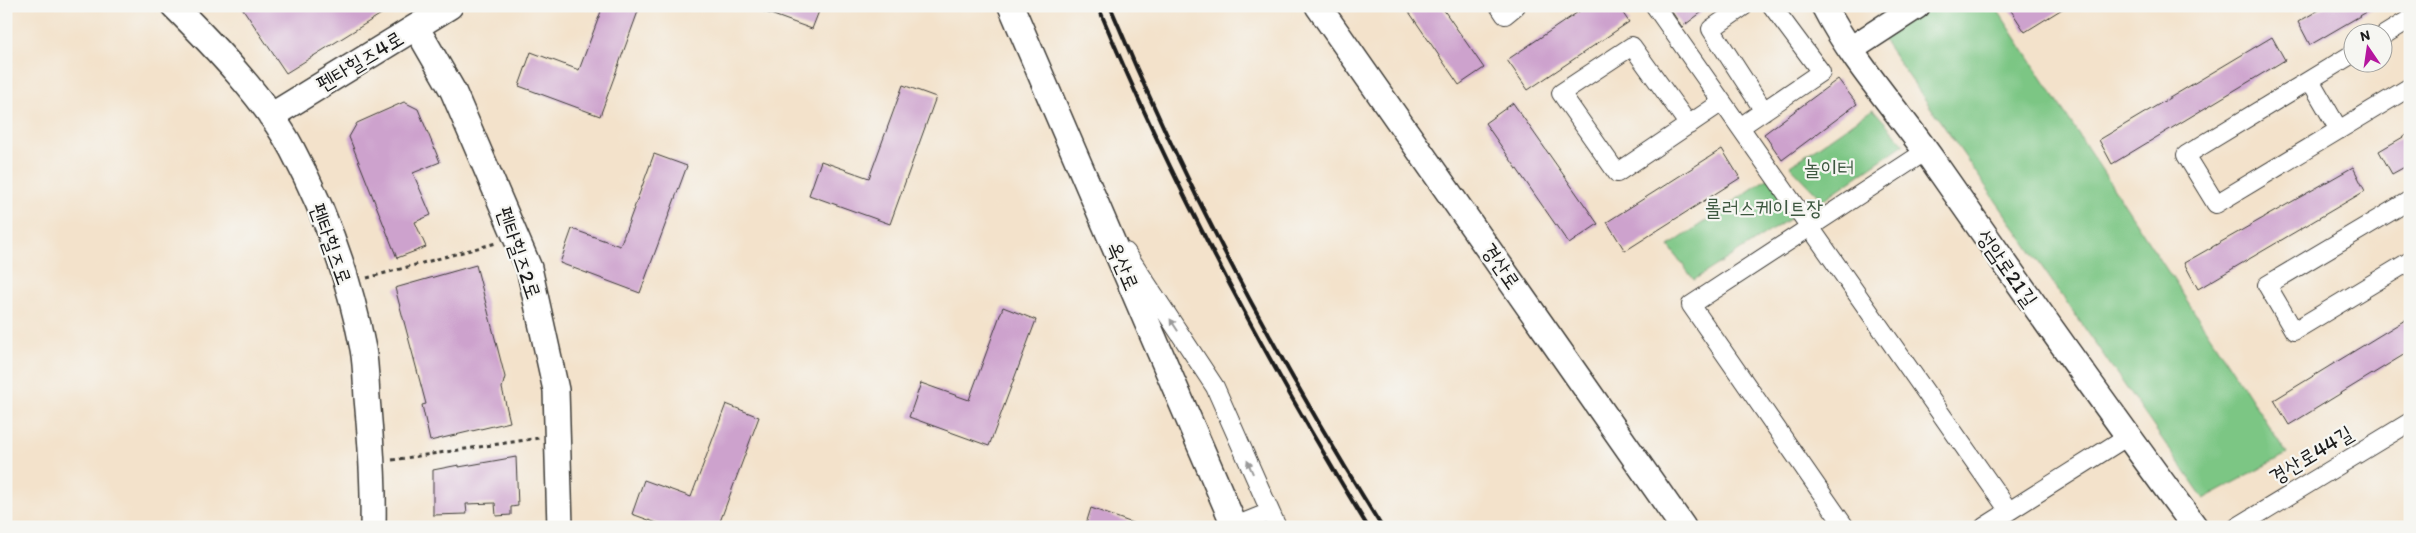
<svg xmlns="http://www.w3.org/2000/svg" width="2416" height="533" font-family="Itim,'Poor Story',sans-serif">
<style>
.green{fill:#7bc684;stroke:#4c7150}
.building{fill:#cda2cd}
.lines{fill:none;stroke-linecap:round;stroke-linejoin:round}
.street-casing{stroke:#3c3a36;stroke-width:20}
.secondary-casing{stroke:#3c3a36;stroke-width:28}
.path{stroke:#3c3a36;stroke-width:3;stroke-dasharray:4 4;stroke-linecap:butt}
.street{stroke:#fff;stroke-width:18}
.secondary{stroke:#fff;stroke-width:25}
.rail{stroke:#1c1c1c;stroke-width:4}
.oneway{fill:#999}
.labels{text-anchor:middle;stroke-width:4.5;stroke-linejoin:round;paint-order:stroke}
.street-label{font-size:21px;fill:#1c1c1c;stroke:#f6f6f2}
.park-label{font-size:21px;fill:#3d5840;stroke:#f6f6f2}
</style>
<rect width="100%" height="100%" fill="#f6f6f2"/>
<filter id="ink" filterUnits="userSpaceOnUse"><feTurbulence type="fractalNoise" baseFrequency=".02" numOctaves="2"/><feDisplacementMap in="SourceGraphic" scale="10" xChannelSelector="R" yChannelSelector="G"/><feConvolveMatrix kernelMatrix="1 2 1 2 8 2 1 2 1" color-interpolation-filters="sRGB"/></filter>
<filter id="wash" filterUnits="userSpaceOnUse"><feTurbulence type="fractalNoise" baseFrequency=".0096" numOctaves="4" result="noise"/><feDisplacementMap in="SourceGraphic" scale="20" xChannelSelector="R" yChannelSelector="G"/><feGaussianBlur stdDeviation="1.12" result="paint"/><feColorMatrix in="noise" values="0 0 0 0 0 0 0 0 0 0 0 0 0 0 0 0 0 1.4 0 .05"/><feComposite in="paint" operator="in"/></filter>
<g filter="url(#wash)">
<rect width="100%" height="100%" fill="#f3e2cb"/>
<path class="green" d="M1902 6H1995L2287 454 2204 499 1873 25Z
M1873 109 1904 144 1823 200 1790 166Z
M1772 175 1803 210 1694 280 1669 246Z"/>
<g id="blocks">
<path class="building" d="M241 6H394L286 73Z
M603 6H640L600 116 519 86 531 52 579 70Z
M754 6H821L812 29 754 8Z
M1405 6H1441L1484 68 1459 85Z
M1587 6H1618L1629 22 1528 90 1507 60Z
M1668 6H1710L1682 27Z
M2008 6H2067L2025 32Z
M2326 6H2377L2310 45 2298 22Z
M2272 37 2285 60 2112 164 2099 140Z
M1838 79 1857 104 1782 160 1764 134Z
M903 85 936 97 890 224 809 195 821 161 869 178Z
M404 102 418 109 440 162 413 173 431 215 415 222 426 247 397 258 349 137 357 123Z
M1513 103 1598 224 1569 244 1485 123Z
M2410 133V164L2392 174 2379 151Z
M1722 149 1740 178 1625 251 1607 222Z
M654 154 687 166 640 293 560 263 572 229 620 246Z
M2353 167 2365 191 2198 289 2184 263Z
M476 265 505 377 502 388 510 422 430 441 422 405 426 404 395 288Z
M1003 307 1036 320 989 446 909 417 921 383 969 400Z
M2410 317V351L2289 425 2274 400Z
M726 404 759 417 718 527H668L632 514 644 480 691 497Z
M516 457 518 506 511 507V515L496 516 495 503 466 504 467 514 433 515V470L459 465V467Z
M1091 508 1138 525 1137 527H1085Z"/>
</g>
</g>
<g filter="url(#ink)">
<use href="#blocks" fill-opacity="0" stroke="#3c3a36" stroke-width="1"/>
<g class="lines">
<g class="street-casing">
<path id="street" d="M1499 6 1505 15 1516 6
M1655 6 2009 511
M1744 6 1711 29 1764 111
M2384 35 2410 19
M2354 53 2186 155 2216 204 2410 87
M2310 80 2339 130
M1689 125 1632 46 1561 93 1617 173 1722 102
M1740 127 1821 72 1772 6
M2410 200 2267 285 2294 331 2410 261
M1126 252 1215 387 1277 527
M1235 526 1270 512
M1845 527 1691 305 1926 151
M1984 527 2128 436
M2237 527 2410 422"/>
</g>
<g class="secondary-casing">
<path id="secondary" d="M174 6C214 46 266 100 292 149 325 211 350 280 363 349 366 365 366 382 367 398 371 441 374 484 373 527
M1011 6 1235 527
M1318 6 1683 527
M1824 6C1852 61 1898 111 1933 161 2019 284 2105 406 2195 527
M416 27 453 91 529 268 556 390 560 527
M1851 49 1917 6
M271 116 450 6"/>
</g>
<path class="path" d="M367 278 496 243
M392 460 539 438"/>
<use href="#street" class="street"/>
<use href="#secondary" class="secondary"/>
<path class="rail" d="M1098 6C1173 187 1266 360 1368 527
M1110 6C1185 187 1278 361 1382 527"/>
</g>
<defs><path id="oneway-solid" d="M-6-.8H1V-3.2L6.5 0L1 3.2V.8H-6Z" transform="scale(1.25)"/></defs>
<g class="oneway">
<use href="#oneway-solid" transform="translate(1174 325) rotate(-123)"/>
<use href="#oneway-solid" transform="translate(1250 467) rotate(-114)"/>
</g>
</g>
<g class="labels">
<g class="street-label">
<text transform="translate(360 61) rotate(-31)" y="7">펜타힐즈4로</text>
<text transform="translate(331 244) rotate(70)" y="7">펜타힐즈로</text>
<text transform="translate(519 253) rotate(71)" y="7">펜타힐즈2로</text>
<text transform="translate(1123 266) rotate(67)" y="7">옥산로</text>
<text transform="translate(1501 266) rotate(55)" y="7">경산로</text>
<text transform="translate(2007 268) rotate(55)" y="7">성암로21길</text>
<text transform="translate(2311 455) rotate(-31)" y="7">경산로44길</text>
</g>
<g class="park-label">
<text x="1829" y="175">놀이터</text>
<text x="1764" y="215">롤러스케이트장</text>
</g>
</g>
<rect width="2416" height="533" fill="none" stroke="#f6f6f2" stroke-width="25"/>
<g transform="translate(2368 48) rotate(347)"><circle r="24" fill="#f6f6f2" stroke="#9f9f9c"/>
<path d="M0-4L9 19L0 12L-9 19Z" fill="#b5179e"/>
<text y="-8" font-size="14" font-weight="bold" text-anchor="middle" fill="#1c1c1c">N</text>
</g>
</svg>
